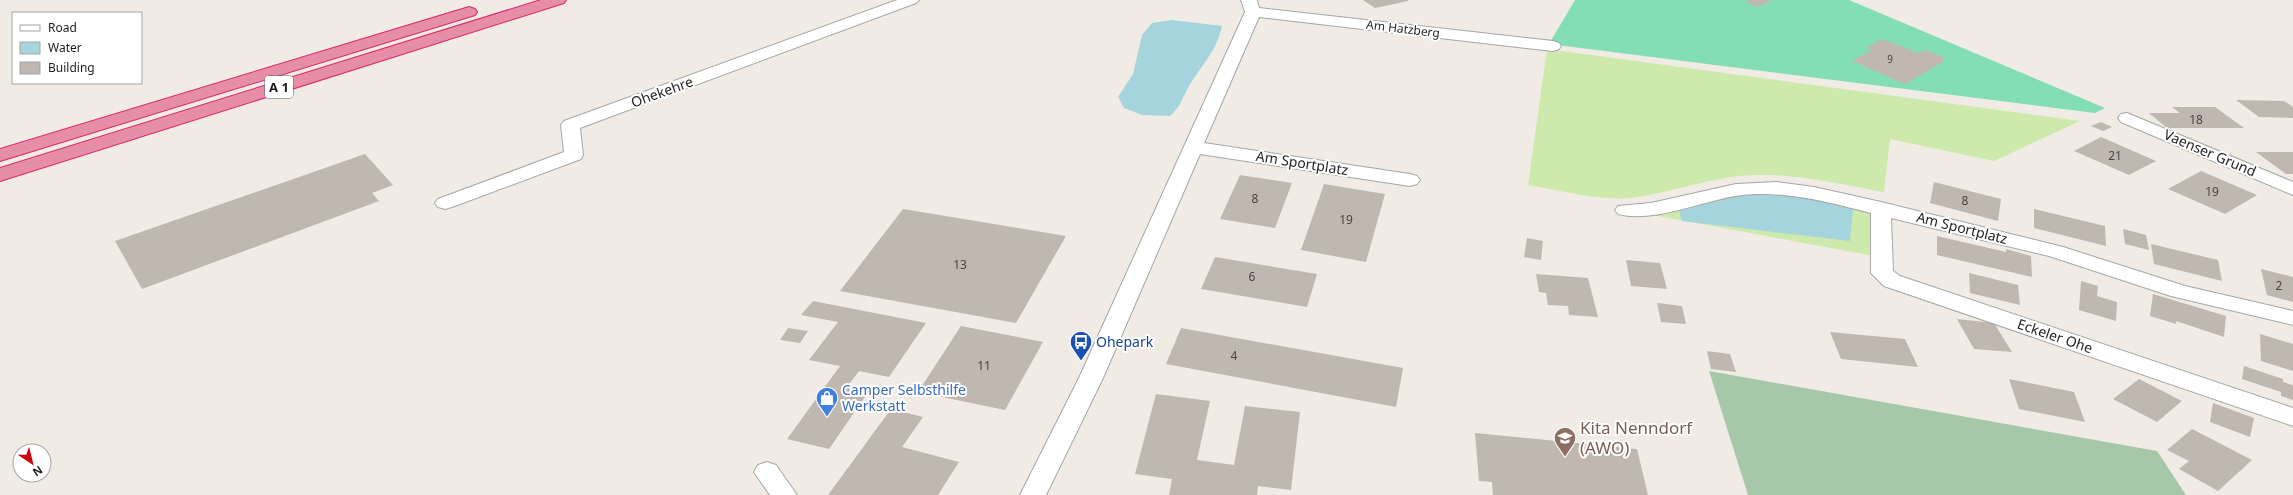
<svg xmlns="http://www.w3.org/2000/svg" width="2293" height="495" font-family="'Noto Sans',sans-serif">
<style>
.grass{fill:#cee9ac}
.cemetery{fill:#a6c8a9}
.pitch{fill:#84deb5}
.water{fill:#a6d4dd}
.building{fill:#c0b7b1}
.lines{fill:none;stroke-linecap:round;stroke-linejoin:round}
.minor-casing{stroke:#a6a6a6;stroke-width:2}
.motorway-casing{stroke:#d92671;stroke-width:2}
.minor{fill:#fff;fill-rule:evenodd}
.motorway{fill:#e68ea5;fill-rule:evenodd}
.labels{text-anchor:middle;stroke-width:4;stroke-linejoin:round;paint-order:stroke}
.far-number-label{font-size:10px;fill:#474544}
.far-street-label{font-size:12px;fill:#1f1f1f;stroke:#fff}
.number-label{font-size:12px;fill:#474544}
.shield{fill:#fff;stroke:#626262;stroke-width:1}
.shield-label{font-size:13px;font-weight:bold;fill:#1f1f1f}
.street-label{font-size:14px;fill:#1f1f1f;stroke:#fff}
.transit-label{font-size:14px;fill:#164399;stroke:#fff;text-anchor:start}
.shop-label{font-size:14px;fill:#366cbe;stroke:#fff;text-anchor:start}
.near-education-label{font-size:17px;fill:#785e54;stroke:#fff;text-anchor:start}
</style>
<rect width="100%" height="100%" fill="#f0ebe5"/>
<path class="grass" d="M1547 49 2080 121 1994 161 1890 139 1884 192C1843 185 1794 173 1752 175 1711 177 1671 193 1630 198 1599 201 1559 190 1528 185Z
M1777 190 1880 208V257L1631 211Z"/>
<path class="cemetery" d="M1709 371 2157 451 2186 495H1748Z"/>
<path class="pitch" d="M1575 0H1849L2105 108 2095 113 1549 44Z"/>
<path class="water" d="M1172 20 1222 26C1217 51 1200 67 1188 88 1181 100 1181 106 1170 116L1142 115 1124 108 1118 97 1133 74 1142 35 1152 23Z
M1771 191 1853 209 1850 241 1682 221 1679 209 1740 194Z"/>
<path class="building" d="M1363 0H1408V1L1375 8Z
M1751 0H1773L1757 7 1745 2Z
M1882 39 1919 53 1925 50 1946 58 1941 61 1943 62 1905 84 1852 61 1872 50 1866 48Z
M2236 100 2284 101 2293 107V118L2259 117Z
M2172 107H2215L2244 128H2167L2149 113H2180Z
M2101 122 2112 127 2103 131 2091 126Z
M2101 137 2156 161 2129 175 2074 151Z
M2256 152H2293V174H2286Z
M365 154 393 185 372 193 379 201 142 289 115 241Z
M2201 171 2257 195 2225 214 2168 189Z
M1240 175 1292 183 1275 228 1220 219Z
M1934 182 2001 199 1998 221 1930 203Z
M1324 184 1385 194 1366 262 1301 250Z
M903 209 1066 236 1016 323 840 291Z
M2034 209 2105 226 2106 246 2034 228Z
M2123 229 2146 235 2149 250 2125 244Z
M1937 236 2006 252V249L2031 256 2032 277 1937 255Z
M1527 238 1543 241 1541 260 1524 257Z
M2151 244 2218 260 2222 281 2154 264Z
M1215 257 1317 274 1307 307 1201 289Z
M1626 260 1660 263 1667 289 1631 286Z
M2261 269 2293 277V302L2267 295Z
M1969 273 2018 285 2020 305 1970 293Z
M1536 274 1588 278 1598 317 1569 315 1568 306 1548 305 1546 293 1539 292Z
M2081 281 2098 286 2097 296 2117 302 2116 321 2079 310Z
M2153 294 2226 316 2224 337 2176 321V324L2150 316Z
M813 301 926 323 889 377 859 371 847 387 869 391 829 449 787 439 840 366 809 360 838 322 801 315Z
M1657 303 1682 306 1686 324 1661 322Z
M1957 319 1994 323 2012 352 1974 349Z
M961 326 1043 342 1005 410 918 392Z
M788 328 808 331 800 343 780 340Z
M1181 328 1403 368 1396 407 1166 364Z
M1830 332 1905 339 1918 367 1841 359Z
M2260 334 2293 344V371L2261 361Z
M1707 351 1730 354 1736 372 1711 369Z
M2244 366 2283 379V382L2293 385V400L2281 396V392L2242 379Z
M2009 379 2074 392 2085 422 2019 409Z
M2139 379 2182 401 2157 422 2113 399Z
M1156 394 1210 401 1197 460 1234 465 1245 406 1300 412 1291 490 1258 486 1257 495H1169L1172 479 1135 474Z
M2213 403 2254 418 2250 437 2210 422Z
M891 409 923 417 902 447 959 462 938 495H828Z
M2192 429 2252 460 2218 491 2179 469 2189 461 2167 450Z
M1475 433 1637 449 1648 495H1493L1492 482 1479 481Z"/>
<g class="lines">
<g class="minor-casing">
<path id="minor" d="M897 0H919L916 3 580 128 583 155 581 159 452 207 445 209 438 207 435 203 438 199 564 152 561 125 564 121Z
M1241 0H1257L1259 8 1553 41 1559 43 1561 46 1559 49 1553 51 1259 17 1204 143 1410 174 1417 176 1420 180 1417 184 1410 186 1200 154 1103 378 1046 495H1020L1079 378 1245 12Z
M2127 113 2293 182V195L2121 122 2118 118 2121 114Z
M1777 182 1814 187 1881 202 2063 247 2185 286 2293 311V325L2171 296 2049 256 1891 218 1893 271 1900 276 2293 408V426L1884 286 1871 273V213C1827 202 1781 189 1735 196 1700 202 1653 223 1618 214L1615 210 1618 206 1651 203 1736 184Z
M767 462 776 465 797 495H770L754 472 758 465Z"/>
</g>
<g class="motorway-casing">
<path id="motorway" d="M541 0H566L564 3 0 181V168Z
M469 7 475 9 477 12 475 15 0 161V149Z"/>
</g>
<use href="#minor" class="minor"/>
<use href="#motorway" class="motorway"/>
</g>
<defs>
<g id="bus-pin" transform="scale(1.15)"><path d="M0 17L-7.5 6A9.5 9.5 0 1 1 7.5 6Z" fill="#1a4fb4" stroke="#fff"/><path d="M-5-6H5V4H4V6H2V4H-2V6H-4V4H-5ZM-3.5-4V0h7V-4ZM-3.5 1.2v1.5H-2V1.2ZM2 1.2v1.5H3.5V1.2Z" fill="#fff"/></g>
<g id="shop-pin" transform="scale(1.15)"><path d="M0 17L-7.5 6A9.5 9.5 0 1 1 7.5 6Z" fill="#3f7fe0" stroke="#fff"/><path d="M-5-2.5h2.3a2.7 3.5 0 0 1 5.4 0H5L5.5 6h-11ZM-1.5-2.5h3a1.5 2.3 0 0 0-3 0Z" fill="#fff"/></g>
<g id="school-pin" transform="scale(1.15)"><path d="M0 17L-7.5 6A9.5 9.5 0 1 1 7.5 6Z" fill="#8d6e63" stroke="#fff"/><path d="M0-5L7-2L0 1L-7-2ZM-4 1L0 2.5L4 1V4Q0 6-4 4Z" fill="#fff"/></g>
</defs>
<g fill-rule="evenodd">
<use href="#bus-pin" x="1081" y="342"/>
<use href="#shop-pin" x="827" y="398"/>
<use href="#school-pin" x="1565" y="438"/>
</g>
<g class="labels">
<g class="far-number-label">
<text x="1890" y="63">9</text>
</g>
<g class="far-street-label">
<text transform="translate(1403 29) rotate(7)" y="4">Am Hatzberg</text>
</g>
<g class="number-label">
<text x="2196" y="124">18</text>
<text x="2115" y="160">21</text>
<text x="2212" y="196">19</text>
<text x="1255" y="203">8</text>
<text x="1965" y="205">8</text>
<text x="1346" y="224">19</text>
<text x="960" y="269">13</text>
<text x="1252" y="281">6</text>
<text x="2279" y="290">2</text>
<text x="1234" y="360">4</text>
<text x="984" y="370">11</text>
</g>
<rect class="shield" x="265" y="76" width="28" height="22" rx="3"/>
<g class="shield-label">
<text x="279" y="92">A 1</text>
</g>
<g class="street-label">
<text transform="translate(662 92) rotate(-20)" y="5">Ohekehre</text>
<text transform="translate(2210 153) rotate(23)" y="5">Vaenser Grund</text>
<text transform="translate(1302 163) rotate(9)" y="5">Am Sportplatz</text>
<text transform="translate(1962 228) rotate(14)" y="5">Am Sportplatz</text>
<text transform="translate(2055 336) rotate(19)" y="5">Eckeler Ohe</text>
</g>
<g class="transit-label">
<text x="1096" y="347">Ohepark</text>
</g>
<g class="shop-label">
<text x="842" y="395">Camper Selbsthilfe<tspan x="842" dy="16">Werkstatt</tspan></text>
</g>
<g class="near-education-label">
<text x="1580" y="434">Kita Nenndorf<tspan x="1580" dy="20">(AWO)</tspan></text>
</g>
</g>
<rect x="12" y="12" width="130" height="72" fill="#ffffff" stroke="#a5a5a5"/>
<rect x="20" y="25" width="20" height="6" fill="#ffffff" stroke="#a5a5a5"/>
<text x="48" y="32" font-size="12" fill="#1f1f1f">Road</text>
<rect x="20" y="42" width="20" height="12" fill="#a6d4dd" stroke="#a5a5a5"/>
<text x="48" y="52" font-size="12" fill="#1f1f1f">Water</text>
<rect x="20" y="62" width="20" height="12" fill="#c0b7b1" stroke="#a5a5a5"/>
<text x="48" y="72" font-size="12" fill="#1f1f1f">Building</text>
<g transform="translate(32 463) rotate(145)"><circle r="19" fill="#ffffff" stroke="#a5a5a5"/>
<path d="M0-3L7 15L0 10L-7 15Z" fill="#cc0211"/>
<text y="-6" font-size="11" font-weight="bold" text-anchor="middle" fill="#1f1f1f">N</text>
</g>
</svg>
